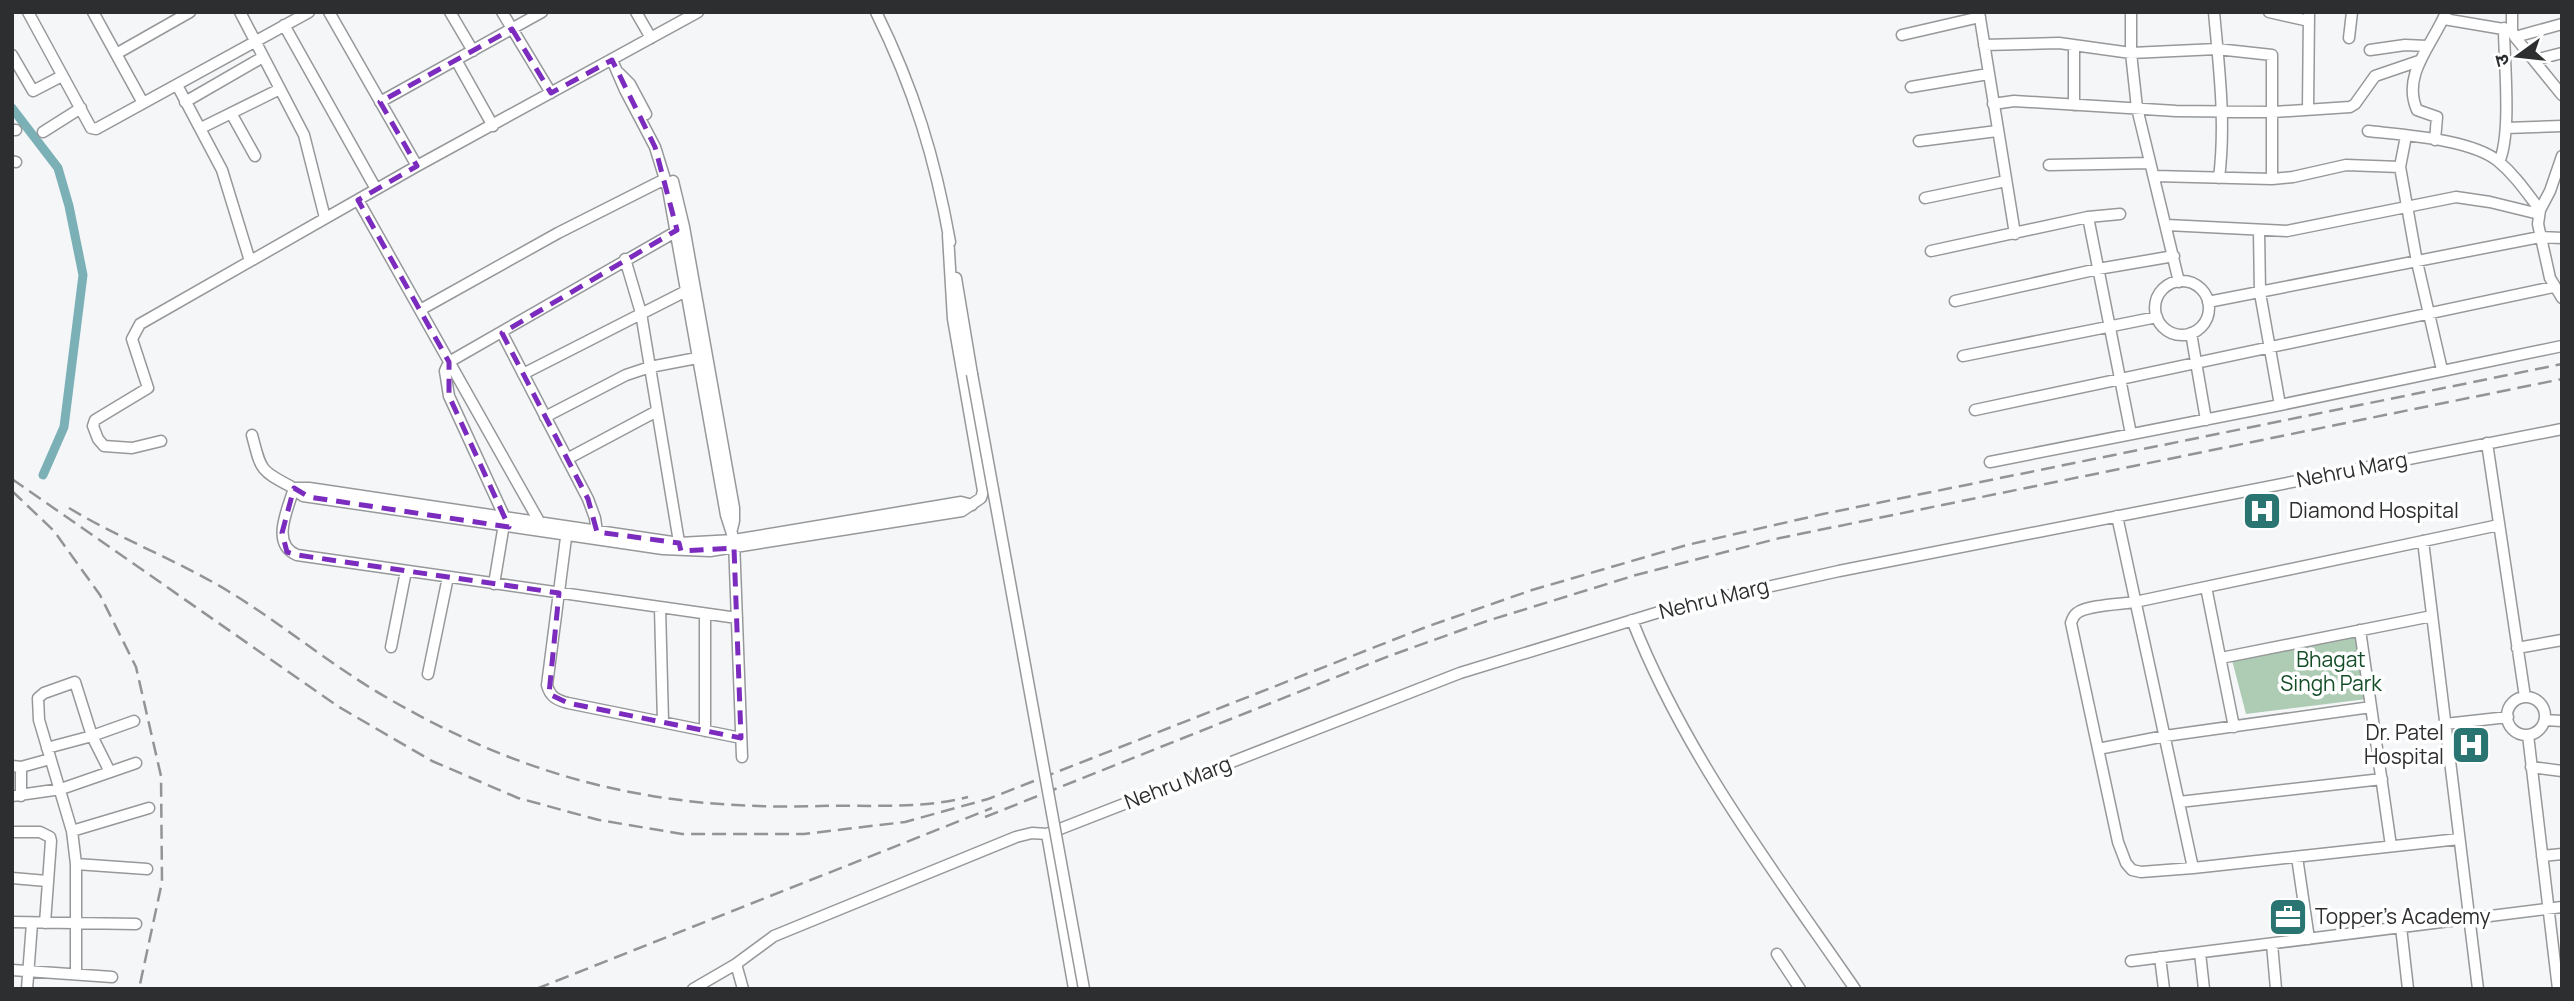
<svg xmlns="http://www.w3.org/2000/svg" width="2574" height="1001" font-family="Manrope,'Noto Sans Devanagari',sans-serif">
<style>
.green{fill:#aeccb4}
.lines{fill:none;stroke-linecap:round;stroke-linejoin:round}
.canal{stroke:#7ab0b6;stroke-width:9}
.minor-casing{stroke:#96989a;stroke-width:13}
.minor{stroke:#fff;stroke-width:10}
.rail{stroke:#929495;stroke-width:2.5;stroke-dasharray:14 7;stroke-linecap:butt}
.minor-bridge-casing{stroke:#96989a;stroke-width:13;stroke-linecap:butt}
.minor-bridge{stroke:#fff;stroke-width:10}
.marked{fill:none;stroke:#7b2cbf;stroke-width:5;stroke-dasharray:14 9;stroke-linejoin:round}
.labels{text-anchor:middle;stroke-width:7;stroke-linejoin:round;paint-order:stroke}
.street-label{font-size:21px;fill:#2d2e2f;stroke:#fff}
.poi-label{font-size:21px;fill:#2d2e2f;stroke:#fff;text-anchor:start}
.park-label{font-size:21px;fill:#144d27;stroke:#fff}
</style>
<rect width="100%" height="100%" fill="#f4f6f8"/>
<path class="green" d="M2357 634 2367 699 2246 714 2232 660Z"/>
<g class="lines">
<path class="canal" d="M12 108 58 168 69 206 83 275 64 427 43 475"/>
<g class="minor-casing">
<path id="minor" d="M28 12 91 128 96 129 309 12
M93 12 143 103
M240 12 304 135 325 218
M329 12 417 166
M450 12 473 51
M502 12 551 93
M636 12 651 38
M876 12C914 89 935 158 950 242
M1979 12 2015 234
M2131 12V53L2137 108 2179 282
M2214 12C2219 68 2226 122 2219 178
M2269 12 2309 21
M2512 12V31L2515 37 2562 95
M2444 19 2509 30
M284 25 376 189
M1902 35 1980 17
M2515 37 2562 24
M2349 38 2352 12
M1984 45 2059 43 2131 53 2217 49 2272 55V179
M2074 45V105
M2370 50 2405 45 2427 46
M116 54 190 12
M12 55 33 91 62 76
M456 60 493 126
M612 60 625 90 655 147 668 189 726 515 734 540 742 757
M2535 60 2562 53
M619 73 630 84 646 114
M177 85 222 170 250 261
M1911 87 1988 74
M185 102 263 57
M380 102 542 12
M1993 104 2014 101 2176 111 2273 112 2350 107 2355 104 2375 76 2419 61
M2308 109 2309 12
M231 113 255 156
M201 128 280 89
M2506 128 2562 126
M12 130H16
M2368 131C2403 135 2471 139 2498 161 2515 175 2527 193 2540 210
M43 132 81 108
M2406 136 2400 167 2417 262 2442 370
M2435 140 2437 117 2417 110C2401 74 2434 43 2446 12
M1919 141 1997 131
M2562 156 2550 191 2540 210 2538 224 2550 278 2562 298
M12 161 16 162
M2499 162C2512 134 2504 61 2504 28
M2049 165 2150 163
M2155 176 2272 179 2293 177 2346 165 2400 167
M673 181 684 227 734 508V521L732 529
M1925 198 2006 181
M358 200 540 523
M2088 217 2131 434
M2167 225 2287 231 2456 197 2490 202 2539 214
M2259 230 2260 293 2280 405
M1931 251 2088 217 2120 214
M625 259 641 313 680 548
M956 278 972 374
M2155 308a27 27 0 1 1 54 0a27 27 0 1 1-54 0Z
M1955 301 2098 269 2174 256
M2208 302 2540 237 2562 238
M420 310 558 233 665 179
M502 333 588 499 595 518 597 532
M2191 333 2206 420
M1963 356 2157 317
M523 374 686 291
M1975 410 2553 287
M545 417 626 375 650 367 697 358
M252 435C261 469 259 470 290 486 295 489 298 493 303 496L663 549 710 551 962 511 981 498 983 491 953 319 948 235
M161 441 132 448 104 446 98 439 93 426 95 420 148 388 132 339 140 324 417 166 698 12
M2487 443 2525 697
M567 459 657 411
M1990 462 2280 405 2562 346
M294 488H309L679 543 734 540 961 502 972 505
M294 488C288 509 270 544 297 555L737 618
M2117 516 2193 868
M567 530 547 685C550 697 557 700 568 703L741 738
M2423 541 2478 989
M494 584 505 518 449 396 445 371 449 362 684 227
M2206 587 2234 727
M660 608 663 722
M705 614V731
M1632 620C1685 755 1773 870 1855 989
M2360 630 2391 846
M391 647 406 571
M2517 648 2562 640
M2221 658 2432 616
M428 674 448 577
M2507 716a19 19 0 1 1 38 0a19 19 0 1 1-38 0Z
M2545 720 2562 721
M2445 724 2508 717
M2528 735 2558 989
M47 748 92 736 134 721
M2098 749 2165 736 2371 707
M12 766 21 767 50 759
M2531 767 2562 771
M12 796 61 789 136 763
M21 796V767
M2179 802 2382 779
M72 831 149 808
M12 832H40L50 837 51 841 45 923
M2459 839 2193 868 2141 872 2132 870 2126 863 2118 842 2071 623C2073 618 2073 616 2077 613 2087 605 2122 604 2135 602L2499 525
M2542 856 2562 854
M2297 857 2309 939
M76 864 147 869
M12 878 47 881
M12 922 136 924
M2401 927 2408 989
M2272 944 2276 989
M2200 953 2204 989
M1777 954 1800 989
M2160 957 2164 989
M2131 961 2562 907
M736 964 743 989
M12 970 112 977
M76 973V864L72 831 39 720 38 698 44 693 75 682 92 736 110 772
M27 989 32 923
M693 989 736 964 774 936 1016 837 1032 833 1047 834
M1074 989 1047 834 1460 673 1669 609 1839 571 2562 429"/>
</g>
<use href="#minor" class="minor"/>
<path class="rail" d="M12 479 339 707 432 761 518 798 599 820 682 834H804L905 822 988 799 1426 627 1532 590 1687 545 1823 514 2562 364
M12 491 54 531 100 595 136 667 161 776 162 882 139 989
M69 508C120 539 177 560 228 591 284 625 334 668 391 700 530 780 660 811 820 806 867 805 923 809 968 797
M985 817 1389 656 1487 621 1636 575 1780 538 2562 379
M536 989 992 808"/>
<g class="minor-bridge-casing">
<path id="minor-bridge" d="M972 374 1084 989"/>
</g>
<use href="#minor-bridge" class="minor-bridge"/>
</g>
<path class="marked" d="M512 29 551 93 612 60 655 147 677 230 502 333 588 499 597 532 679 543 681 551 734 548 741 738 568 703 549 694 559 593 297 555 287 552 282 533 294 488 309 497 509 527 449 396V362L358 200 417 166 380 102Z"/>
<defs>
<g id="hospital-square" transform="scale(2.0125)"><rect x="-9" y="-9" width="18" height="18" rx="4" fill="#2a7472" stroke="#fff"/><path d="M-5-5h3v3.5h4V-5h3V5h-3V1.5h-4V5h-3Z" fill="#fff"/></g>
<g id="office-square" transform="scale(2.0125)"><rect x="-9" y="-9" width="18" height="18" rx="4" fill="#2a7472" stroke="#fff"/><path d="M-6-3h4V-5.5h4V-3h4V5H-6ZM-1-4.5V-3h2v-1.5ZM-6 0V1H6V0Z" fill="#fff"/></g>
</defs>
<g fill-rule="evenodd">
<use href="#hospital-square" x="2262" y="511"/>
<use href="#hospital-square" x="2471" y="745"/>
<use href="#office-square" x="2288" y="917"/>
</g>
<g class="labels">
<g class="street-label">
<text transform="translate(2352 470) rotate(-11)" y="7">Nehru Marg</text>
<text transform="translate(1714 599) rotate(-14)" y="7">Nehru Marg</text>
<text transform="translate(1178 783) rotate(-21)" y="7">Nehru Marg</text>
</g>
<g class="poi-label">
<text x="2289" y="518">Diamond Hospital</text>
<text x="2444" y="740" text-anchor="end">Dr. Patel<tspan x="2444" dy="24">Hospital</tspan></text>
<text x="2315" y="924">Topper's Academy</text>
</g>
<g class="park-label">
<text x="2331" y="667">Bhagat<tspan x="2331" dy="24">Singh Park</tspan></text>
</g>
</g>
<rect width="2574" height="1001" fill="none" stroke="#2d2e2f" stroke-width="28"/>
<g transform="translate(2518 56) rotate(255)" stroke="#ffffff" stroke-width="5" paint-order="stroke">
<path d="M0-5L12 26L0 18L-12 26Z" fill="#2d2e2f"/>
<text y="-10" font-size="19" font-weight="bold" text-anchor="middle" fill="#2d2e2f">उ</text>
</g>
</svg>
